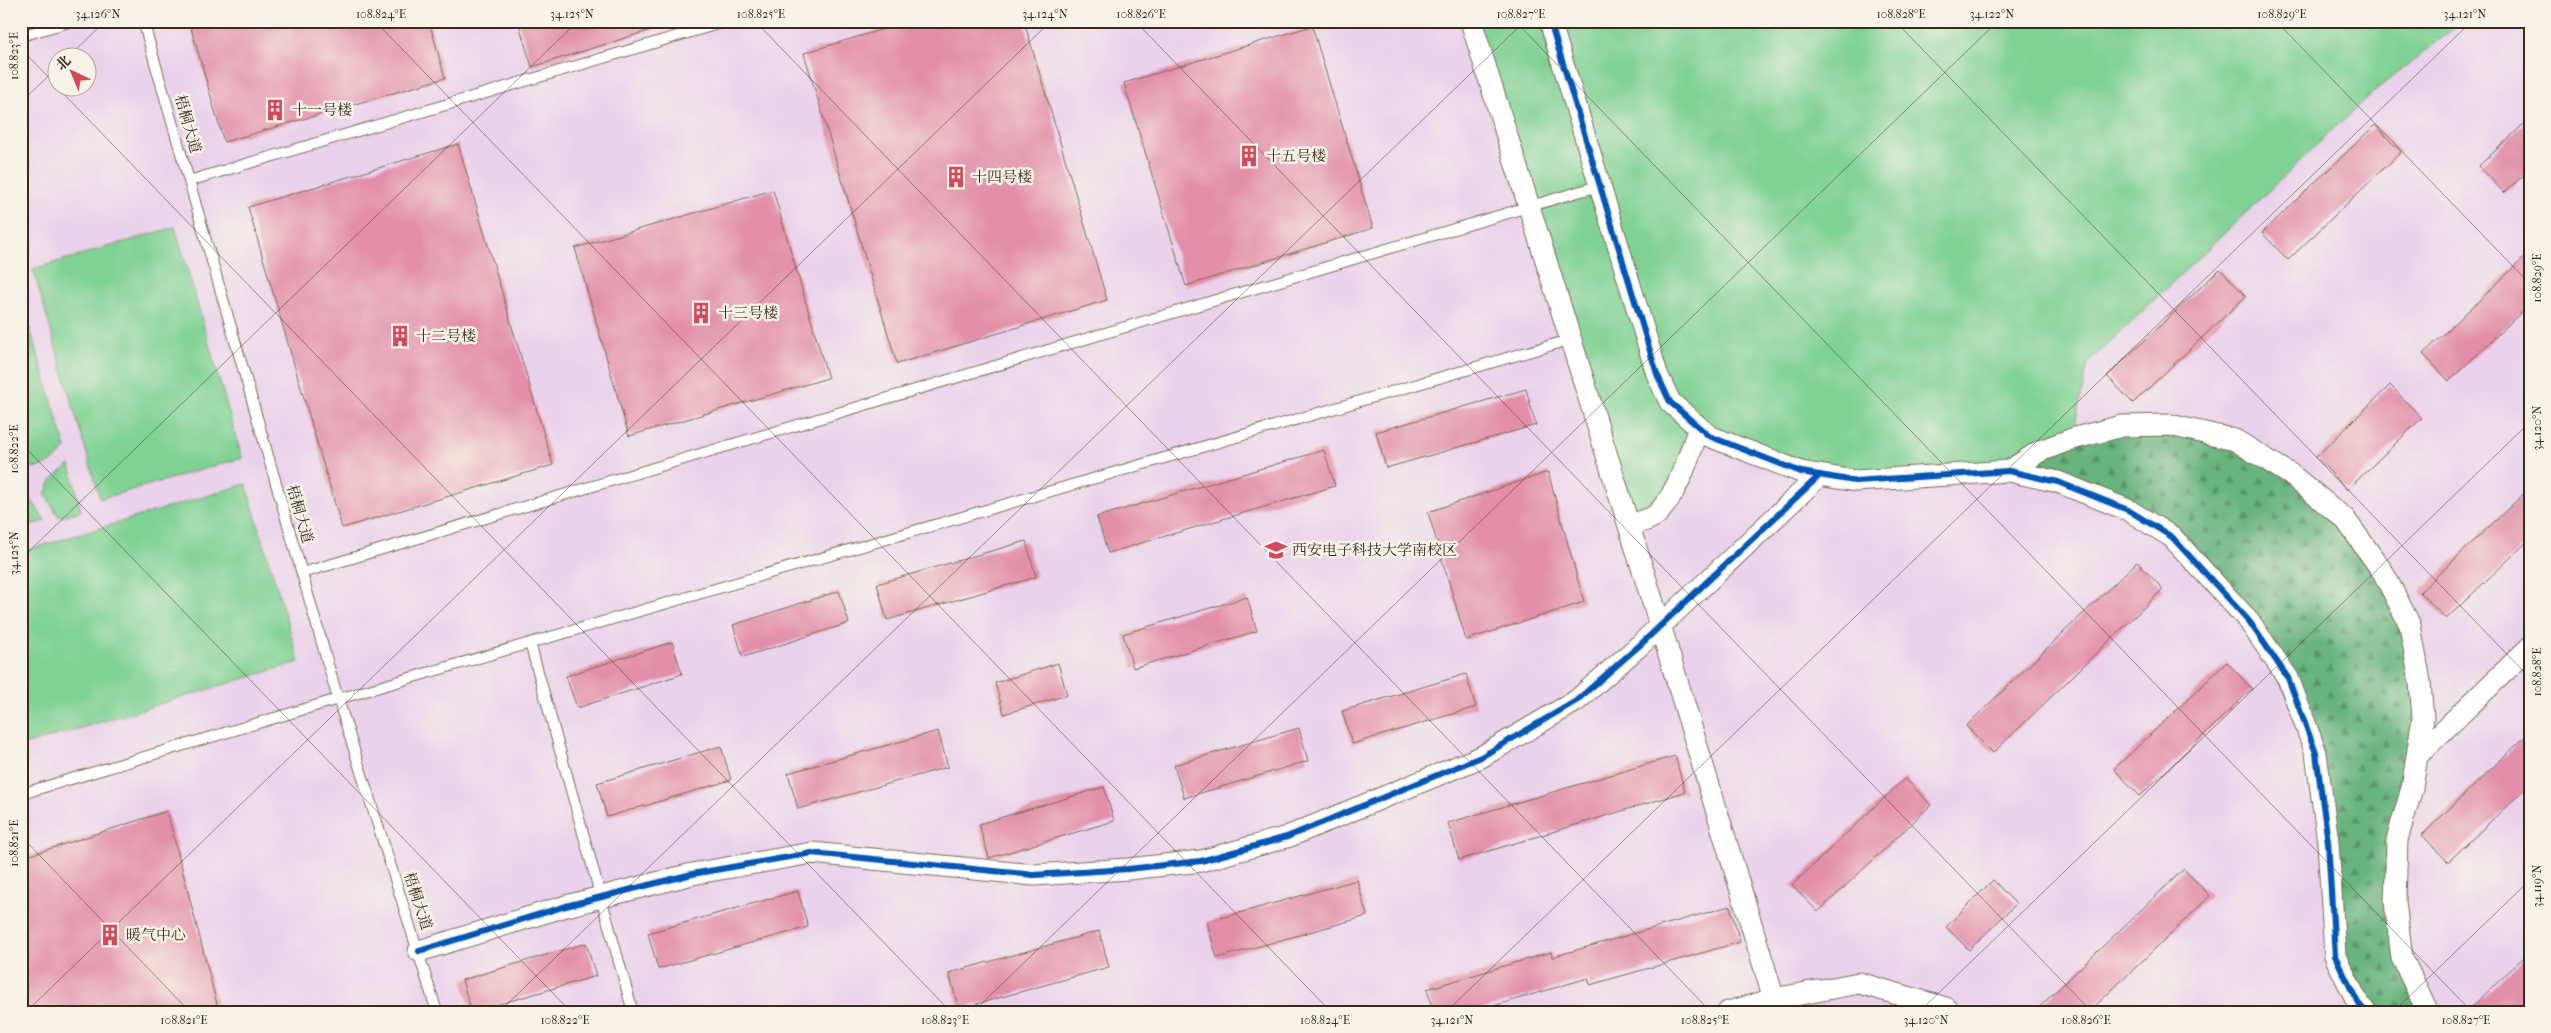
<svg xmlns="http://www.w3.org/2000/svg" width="2551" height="1033" font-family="'IM FELL French Canon','Noto Serif SC',serif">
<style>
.built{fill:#ead1ec;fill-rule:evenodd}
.green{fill:#80d294;stroke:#5e7e59}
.forest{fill:url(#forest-firs);stroke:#526f4e}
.building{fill:#e38fa9}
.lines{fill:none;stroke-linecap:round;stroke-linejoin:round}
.lane-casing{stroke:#7b6b59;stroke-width:12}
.street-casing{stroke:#7b6b59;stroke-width:23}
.lane{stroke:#fff;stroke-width:10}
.street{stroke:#fff;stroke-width:21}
.cycleway-casing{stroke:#f7f3e8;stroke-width:9}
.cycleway{stroke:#0057b8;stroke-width:6}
.ticks{fill:none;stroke:#3b2a1e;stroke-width:1;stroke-opacity:0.45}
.labels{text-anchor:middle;stroke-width:5;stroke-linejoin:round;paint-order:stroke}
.poi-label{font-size:15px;fill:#3b2a1e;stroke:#f7f3e8;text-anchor:start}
.street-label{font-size:15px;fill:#3b2a1e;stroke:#f7f3e8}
.neatline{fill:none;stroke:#3b2a1e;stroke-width:2}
.ticks-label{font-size:12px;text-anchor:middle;fill:#3b2a1e}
</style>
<defs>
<pattern id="forest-firs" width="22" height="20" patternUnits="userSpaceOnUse" patternTransform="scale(1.25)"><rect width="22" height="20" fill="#68b47e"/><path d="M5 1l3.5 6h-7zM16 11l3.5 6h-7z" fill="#579367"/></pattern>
</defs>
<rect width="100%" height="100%" fill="#f7f3e8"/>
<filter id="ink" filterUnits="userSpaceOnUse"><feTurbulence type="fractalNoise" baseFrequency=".02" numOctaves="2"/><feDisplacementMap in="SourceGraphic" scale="10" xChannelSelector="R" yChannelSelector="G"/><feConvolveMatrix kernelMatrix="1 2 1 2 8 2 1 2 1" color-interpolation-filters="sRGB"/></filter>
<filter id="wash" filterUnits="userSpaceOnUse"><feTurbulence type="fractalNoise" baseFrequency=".0096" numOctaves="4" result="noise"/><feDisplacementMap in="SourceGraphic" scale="20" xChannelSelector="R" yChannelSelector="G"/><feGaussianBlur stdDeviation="1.12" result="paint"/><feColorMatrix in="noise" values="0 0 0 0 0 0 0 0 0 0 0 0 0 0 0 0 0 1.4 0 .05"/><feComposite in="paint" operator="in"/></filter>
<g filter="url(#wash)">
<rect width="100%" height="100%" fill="#f1e3c6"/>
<path class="built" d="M21 21H2530V1012H21ZM58 58H88V88H58Z"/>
<path class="green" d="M21 21H66L21 34Z
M1471 21H2463L2363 101 2088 363 2072 439 2009 471 1855 481 1709 436 1671 494 1629 525Z
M175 227 242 458 100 499 33 269Z
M22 302 66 448C53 463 40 473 21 464Z
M70 465 81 511 59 517 45 494 52 479Z
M246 484 299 662 21 746V552Z
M21 492 29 496 45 521 21 527Z"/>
<path class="forest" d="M2106 430 2235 440 2326 504 2383 572 2420 682 2397 840 2402 958 2428 1012H2366L2335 956 2316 753 2249 621 2128 510 2009 471Z"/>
<g id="blocks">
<path class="building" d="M189 21H429L445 78 224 142Z
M518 21H667V25L532 67Z
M910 21H1024L1107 300 897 364 804 53Z
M1312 26 1373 228 1186 286 1124 83Z
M2530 118V169L2504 193 2479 166Z
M2375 125 2401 152 2288 260 2262 233Z
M458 144 553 465 342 528 248 207Z
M773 190 828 378 629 436 575 248Z
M2530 252V304L2449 381 2423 354Z
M2220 269 2246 296 2133 403 2107 376Z
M2390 385 2422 418 2347 490 2316 457Z
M1526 389 1536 425 1386 468 1376 432Z
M1324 450 1335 486 1108 553 1097 517Z
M1548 472 1584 602 1466 640 1428 512Z
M2530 488V539L2446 619 2420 592Z
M1026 541 1036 577 887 620 877 584Z
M2137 562 2163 589 1993 753 1966 726Z
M839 591 849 623 743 657 733 625Z
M1247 597 1257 631 1133 668 1123 634Z
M672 642 682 674 577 708 566 676Z
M2227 662 2252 689 2140 796 2114 769Z
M1058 663 1067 695 1004 714 995 683Z
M1466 674 1476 707 1352 744 1342 711Z
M1299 728 1308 761 1184 798 1174 765Z
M938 731 948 767 798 809 788 773Z
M2530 732V784L2448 862 2422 835Z
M721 746 731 780 607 817 597 783Z
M1675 756 1685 792 1459 860 1448 823Z
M1905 778 1931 805 1818 912 1792 885Z
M1104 787 1114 821 989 858 979 824Z
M167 811 219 1012H21V858Z
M2184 869 2210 896 2089 1012H2034Z
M1357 880 1367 916 1217 958 1207 922Z
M1993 880 2016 904 1969 950 1946 927Z
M798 891 808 927 658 969 648 933Z
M1730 906 1740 942 1590 985 1588 978 1473 1012H1433L1427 989 1551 952 1552 957Z
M1099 931 1109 967 959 1009 949 973Z
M586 943 596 976 472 1012 462 980Z
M2530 951V1003L2520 1012H2467Z"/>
</g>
</g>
<g filter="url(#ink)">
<use href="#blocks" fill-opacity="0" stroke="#7b6b59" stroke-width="1"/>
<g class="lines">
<g class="lane-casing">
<path id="lane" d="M143 21 338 699 437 1012
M21 36 72 21
M189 181 728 21
M302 573 1598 186
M530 643 633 1012
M21 794 338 699 1569 340"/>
</g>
<g class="street-casing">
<path id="street" d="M1471 21 1660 625 1774 999 1859 983 1946 1008 1950 1012
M1550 21 1657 374 1670 402 1709 436 1801 472 1855 481 2009 471 2058 482 2128 510 2172 537 2249 621 2288 678 2316 753 2328 842 2335 956 2358 1003 2366 1012
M2009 471 2040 451 2072 439 2122 426 2170 425 2235 440 2290 474 2345 519 2383 572 2410 625 2420 682 2423 718 2412 788 2397 840 2395 902 2402 958 2428 1012
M1629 525C1639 522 1653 520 1660 511 1679 490 1690 453 1699 427
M2419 754 2530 647
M419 951 566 906 692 874 812 853 1034 875 1128 869 1201 861 1287 837 1481 757 1576 701 1640 645 1820 475
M1728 1012 1774 999"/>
</g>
<use href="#lane" class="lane"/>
<use href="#street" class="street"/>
<g class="cycleway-casing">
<path id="cycleway" d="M1550 21 1657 374 1670 402 1709 436 1801 472 1855 481 2009 471 2058 482 2128 510 2172 537 2249 621 2288 678 2316 753 2328 842 2335 956 2358 1003 2366 1012
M419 951 566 906 692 874 812 853 1034 875 1128 869 1201 861 1287 837 1481 757 1576 701 1640 645 1820 475"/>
</g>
<use href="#cycleway" class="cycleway"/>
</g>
</g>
<path class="ticks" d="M375 21 1331 1012M755 21 1711 1012M1135 21 2092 1012M1515 21 2472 1012M1895 21 2530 678M2276 21 2530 284M21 49 58 87M67 58 105 21M58 88 951 1012M21 102 58 67M21 443 571 1012M21 559 578 21M21 836 190 1012M26 1012 1051 21M499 1012 1525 21M973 1012 1998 21M1446 1012 2472 21M1919 1012 2530 422M2393 1012 2530 880"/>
<defs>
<g id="building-bare" transform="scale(1.725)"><path d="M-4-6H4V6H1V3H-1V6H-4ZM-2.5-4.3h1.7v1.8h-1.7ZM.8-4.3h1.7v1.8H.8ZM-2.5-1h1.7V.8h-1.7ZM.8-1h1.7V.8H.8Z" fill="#d1495b" stroke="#f7f3e8" stroke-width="2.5" paint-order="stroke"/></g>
<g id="university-bare" transform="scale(1.725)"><path d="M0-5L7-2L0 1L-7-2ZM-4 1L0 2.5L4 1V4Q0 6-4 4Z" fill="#d1495b" stroke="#f7f3e8" stroke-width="2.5" paint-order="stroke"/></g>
</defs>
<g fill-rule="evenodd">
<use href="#building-bare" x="275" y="110"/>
<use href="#building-bare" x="1249" y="156"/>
<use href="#building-bare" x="956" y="177"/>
<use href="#building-bare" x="701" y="313"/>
<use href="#building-bare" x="400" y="336"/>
<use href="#university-bare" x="1276" y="550"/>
<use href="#building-bare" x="110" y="935"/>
</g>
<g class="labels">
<g class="poi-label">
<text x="292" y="115">十一号楼</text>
<text x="1266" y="161">十五号楼</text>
<text x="972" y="182">十四号楼</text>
<text x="718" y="318">十三号楼</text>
<text x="416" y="341">十二号楼</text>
<text x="1292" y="555">西安电子科技大学南校区</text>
<text x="126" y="940">暖气中心</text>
</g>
<g class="street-label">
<text transform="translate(188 124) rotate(74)" y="5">梧桐大道</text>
<text transform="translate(300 514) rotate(74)" y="5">梧桐大道</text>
<text transform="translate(418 901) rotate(72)" y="5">梧桐大道</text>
</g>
</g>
<rect width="2551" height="1033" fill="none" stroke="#f7f3e8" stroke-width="55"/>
<g transform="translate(72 72) rotate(316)"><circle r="24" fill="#f7f3e8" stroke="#aca397"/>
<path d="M0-4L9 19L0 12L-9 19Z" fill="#d1495b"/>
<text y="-8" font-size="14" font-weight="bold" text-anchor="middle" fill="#3b2a1e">北</text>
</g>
<rect x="28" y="28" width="2496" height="978" class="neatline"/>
<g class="ticks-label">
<text x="98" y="18">34.126°N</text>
<text x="381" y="18">108.824°E</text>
<text x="572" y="18">34.125°N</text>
<text x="761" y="18">108.825°E</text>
<text x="1045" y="18">34.124°N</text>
<text x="1141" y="18">108.826°E</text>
<text x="1521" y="18">108.827°E</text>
<text x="1901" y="18">108.828°E</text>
<text x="1992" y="18">34.122°N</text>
<text x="2282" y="18">108.829°E</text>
<text x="2465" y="18">34.121°N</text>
<text transform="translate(14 56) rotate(-90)" y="4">108.823°E</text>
<text transform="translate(2537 278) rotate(-90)" y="4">108.829°E</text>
<text transform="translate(2537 428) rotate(-90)" y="4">34.120°N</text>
<text transform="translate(14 449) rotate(-90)" y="4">108.822°E</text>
<text transform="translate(14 553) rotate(-90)" y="4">34.125°N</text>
<text transform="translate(2537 672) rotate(-90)" y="4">108.828°E</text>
<text transform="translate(14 843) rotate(-90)" y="4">108.821°E</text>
<text transform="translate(2537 886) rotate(-90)" y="4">34.119°N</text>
<text x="184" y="1024">108.821°E</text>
<text x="565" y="1024">108.822°E</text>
<text x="945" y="1024">108.823°E</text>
<text x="1325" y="1024">108.824°E</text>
<text x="1452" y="1024">34.121°N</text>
<text x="1705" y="1024">108.825°E</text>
<text x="1926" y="1024">34.120°N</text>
<text x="2086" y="1024">108.826°E</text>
<text x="2466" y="1024">108.827°E</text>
</g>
</svg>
